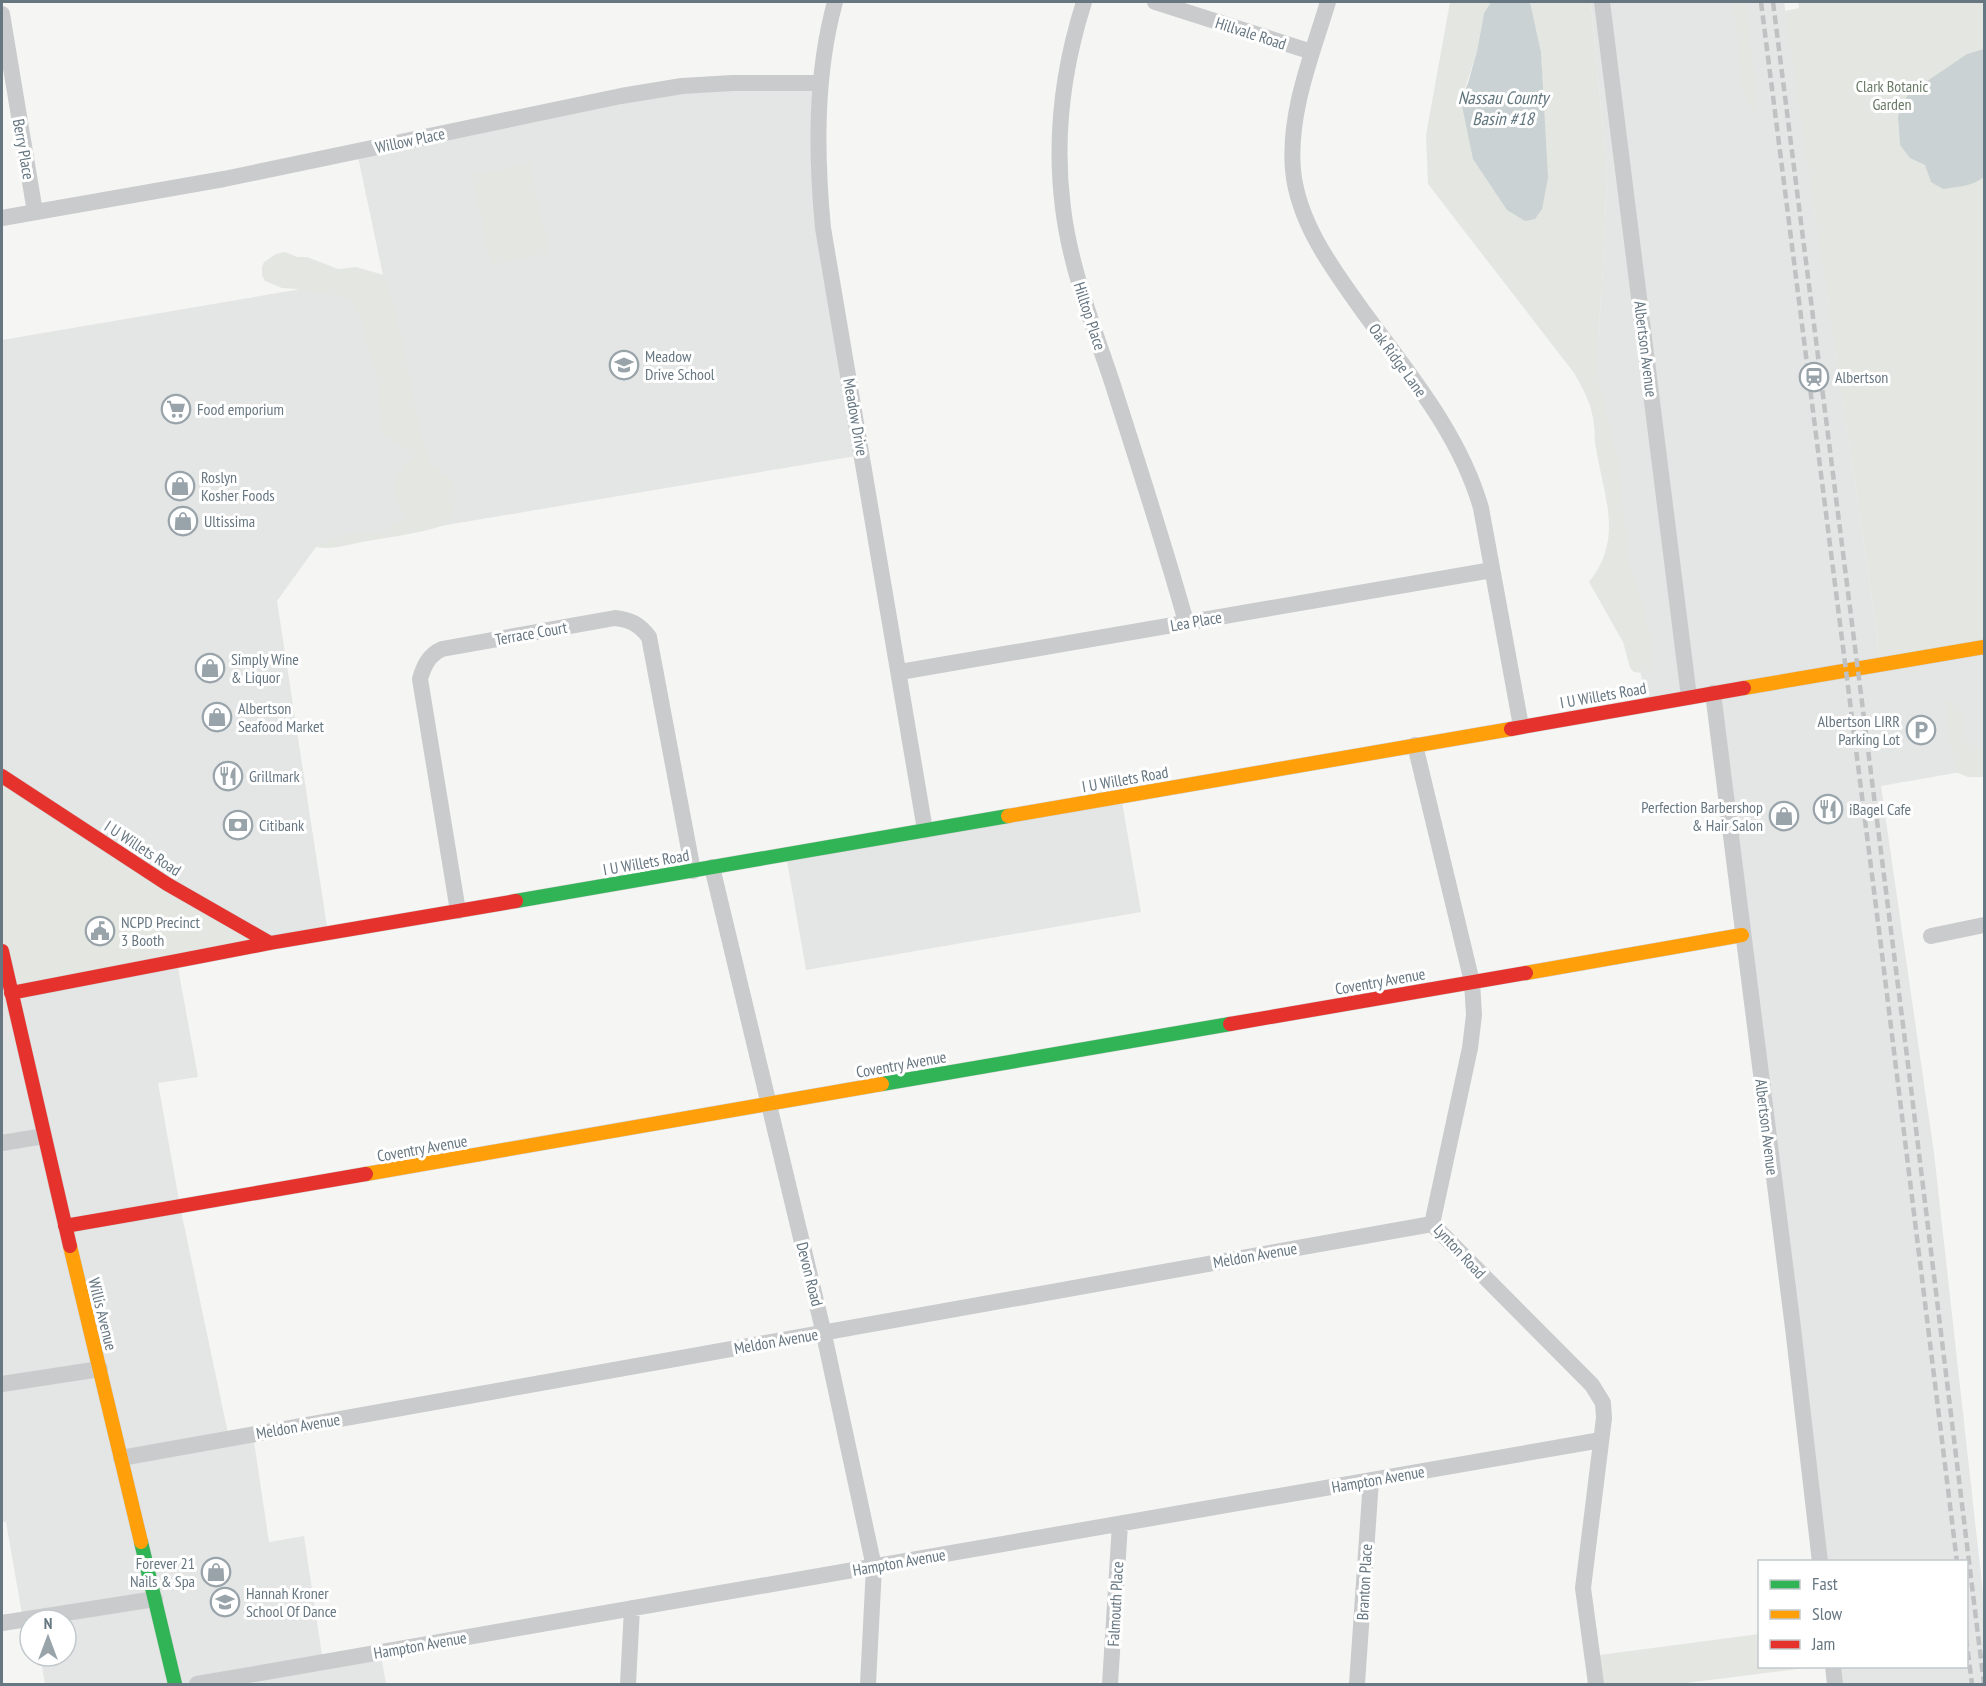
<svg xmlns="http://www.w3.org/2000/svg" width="1986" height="1686" font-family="'PT Sans Narrow',sans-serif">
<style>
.built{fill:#e4e5e5}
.green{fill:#e4e7e1}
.water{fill:#cbd2d4}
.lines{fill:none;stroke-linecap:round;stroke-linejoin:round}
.fast-casing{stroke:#d1d2d2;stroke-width:15}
.slow-casing{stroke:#d1d2d2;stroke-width:15}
.jam-casing{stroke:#d1d2d2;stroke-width:15}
.street{stroke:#cacbcc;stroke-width:16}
.fast{stroke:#30b455;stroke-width:14}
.slow{stroke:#ff9f0a;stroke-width:14}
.jam{stroke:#e5322d;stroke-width:14}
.rail{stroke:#bfc1c2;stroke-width:4.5;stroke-dasharray:9 4.5;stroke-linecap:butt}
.labels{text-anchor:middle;stroke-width:6;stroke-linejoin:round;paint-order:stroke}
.street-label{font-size:16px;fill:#677782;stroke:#fff}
.park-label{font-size:16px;fill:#6a7a66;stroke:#fff}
.poi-label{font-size:16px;fill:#677782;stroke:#fff;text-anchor:start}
.water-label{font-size:18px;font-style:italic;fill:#63777f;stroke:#fff}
</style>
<rect width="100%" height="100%" fill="#f5f5f4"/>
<path class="built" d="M1591 2H1784L1877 632 1879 665 1984 647V768L1881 786 1934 1153 1984 1602V1684H1835L1833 1667 1966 1666V1562L1819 1561 1713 694 1646 706 1598 406V338L1603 271 1607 176Z
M821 83 819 186 862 455 316 547 277 601 328 933 270 943 2 777V340L383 275 357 152 621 96Z
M1121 796 1141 912 806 970 786 855Z
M2 951 177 962 198 1077 158 1083 180 1206 229 1438 253 1435 269 1542 304 1536 323 1662 381 1655 386 1684H45L40 1656H66V1620H23L6 1522H2Z"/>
<path class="green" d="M1450 2H1491L1484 13 1477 51 1461 101 1543 97 1541 52 1530 2H1591L1607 176 1603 271 1598 338V376L1619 464 1628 556 1645 614 1652 649V662L1650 668 1641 673 1634 672 1630 668 1623 642 1589 582C1624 538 1604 498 1596 448 1594 441 1595 433 1594 425 1592 405 1584 390 1574 373L1428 184 1426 135Z
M1730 2H1746L1756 94 1754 111C1736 93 1740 44 1735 20 1733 13 1730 8 1730 2Z
M1798 2H1984V647L1879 665 1877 632 1785 11 1799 8Z
M530 163 549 253 491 265 472 175Z
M285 252 297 257H307L338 269 356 267 384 275 396 313 426 455 430 463 454 481C457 499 456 510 445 525 418 534 390 537 362 542 345 545 333 550 316 547 336 536 357 530 381 533L399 521 407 519C387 494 392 478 414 456L383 434 375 366 365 342 362 320 350 301 339 295 313 294 297 289 282 288 265 281 262 275V267L264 262 276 254Z
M1948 700C1976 711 1948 737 1984 750V777H1968L1956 772 1945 714Z
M2 777 270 943 11 993 2 951Z
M1759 1634 1760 1666 1815 1667 1678 1684H1596L1592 1656Z"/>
<path class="water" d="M1491 2H1530L1541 52 1548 178 1542 209 1535 219 1525 221 1507 210 1473 159 1461 101 1468 83 1477 51 1484 13Z
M1984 49V177C1973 186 1957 187 1943 189L1931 182 1925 165 1910 158 1900 145 1898 116 1908 94 1967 54Z"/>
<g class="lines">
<g class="fast-casing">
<path id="fast" d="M516 901 1008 816
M882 1084 1230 1024
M141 1542 175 1684"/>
</g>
<g class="slow-casing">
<path id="slow" d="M1744 688 1984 647
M1008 816 1511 729
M1526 973 1742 935
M366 1174 882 1084
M70 1246 141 1542"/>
</g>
<g class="jam-casing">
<path id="jam" d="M1511 729 1744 688
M2 776 167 884 270 943
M2 951 70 1246
M11 993 270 943 516 901
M1230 1024 1526 973
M65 1226 366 1174"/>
</g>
<path class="street" d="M835 2C815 75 816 153 823 228L925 830
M1084 2C1063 68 1054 138 1063 208 1070 266 1092 323 1111 379 1137 460 1163 540 1186 622
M1155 2 1312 52
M1328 2C1312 55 1288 113 1293 170 1298 224 1335 272 1365 314 1410 375 1460 435 1481 508L1521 726
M1602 2 1689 697
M2 14 35 212
M2 218 224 179 621 96 682 86 732 83H821
M900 672 1492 570
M1713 693 1793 1328 1820 1562
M1415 745 1472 982 1474 1015 1470 1048 1432 1224
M712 867 823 1330 874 1567 868 1684
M458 911 420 679C424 665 429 655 442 649L615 618C631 620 639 624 649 637L693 871
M1931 936 1984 925
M2 1143 44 1136
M1432 1224 1592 1385 1603 1403 1604 1418 1583 1588 1596 1684
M2 1384 100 1369
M121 1458 1432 1224
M2 1623 155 1599
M1833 1666 1835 1684
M197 1684 1601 1440
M628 1684 632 1608
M1110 1684 1120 1524
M1357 1684 1371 1480"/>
<use href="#fast" class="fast"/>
<use href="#slow" class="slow"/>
<use href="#jam" class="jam"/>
<path class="rail" d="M1761 2 1881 946 1957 1562
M1773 2 1910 1080 1984 1684
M1966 1638 1972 1684"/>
</g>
<defs>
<g id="school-ring" transform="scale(1.5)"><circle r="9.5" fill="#fff" stroke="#99a3aa" stroke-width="1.5"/><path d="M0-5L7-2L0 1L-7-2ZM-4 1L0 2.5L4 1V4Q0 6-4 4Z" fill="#99a3aa"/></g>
<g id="station-ring" transform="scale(1.5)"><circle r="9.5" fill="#fff" stroke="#99a3aa" stroke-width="1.5"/><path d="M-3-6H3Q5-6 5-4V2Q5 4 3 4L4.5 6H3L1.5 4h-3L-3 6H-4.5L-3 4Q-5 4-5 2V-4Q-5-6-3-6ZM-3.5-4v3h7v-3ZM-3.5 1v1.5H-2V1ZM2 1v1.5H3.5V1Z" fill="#99a3aa"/></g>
<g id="supermarket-ring" transform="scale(1.5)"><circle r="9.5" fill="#fff" stroke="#99a3aa" stroke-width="1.5"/><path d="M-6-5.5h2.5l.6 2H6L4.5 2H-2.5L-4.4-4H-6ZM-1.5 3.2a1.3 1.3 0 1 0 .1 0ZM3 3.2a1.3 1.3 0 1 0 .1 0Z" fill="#99a3aa"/></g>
<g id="shop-ring" transform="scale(1.5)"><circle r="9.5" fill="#fff" stroke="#99a3aa" stroke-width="1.5"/><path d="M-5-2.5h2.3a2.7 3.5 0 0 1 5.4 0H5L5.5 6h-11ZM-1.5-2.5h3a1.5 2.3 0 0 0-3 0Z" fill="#99a3aa"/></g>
<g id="parking-ring" transform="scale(1.5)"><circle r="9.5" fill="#fff" stroke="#99a3aa" stroke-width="1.5"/><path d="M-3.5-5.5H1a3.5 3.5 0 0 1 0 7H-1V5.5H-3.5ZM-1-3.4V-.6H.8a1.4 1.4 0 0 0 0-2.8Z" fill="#99a3aa"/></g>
<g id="restaurant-ring" transform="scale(1.5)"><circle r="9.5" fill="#fff" stroke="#99a3aa" stroke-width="1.5"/><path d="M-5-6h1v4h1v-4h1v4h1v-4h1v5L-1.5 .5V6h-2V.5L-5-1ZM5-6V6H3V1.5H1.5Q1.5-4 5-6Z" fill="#99a3aa"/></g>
<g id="bank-ring" transform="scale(1.5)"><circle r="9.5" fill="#fff" stroke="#99a3aa" stroke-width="1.5"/><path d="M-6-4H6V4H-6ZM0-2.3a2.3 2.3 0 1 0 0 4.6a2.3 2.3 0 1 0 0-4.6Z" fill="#99a3aa"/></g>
<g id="civic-ring" transform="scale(1.5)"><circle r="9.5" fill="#fff" stroke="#99a3aa" stroke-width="1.5"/><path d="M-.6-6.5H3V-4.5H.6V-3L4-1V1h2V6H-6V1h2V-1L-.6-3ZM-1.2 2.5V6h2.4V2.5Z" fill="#99a3aa"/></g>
</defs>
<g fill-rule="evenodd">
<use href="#school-ring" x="624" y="365"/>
<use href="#station-ring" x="1814" y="377"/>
<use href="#supermarket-ring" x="176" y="409"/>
<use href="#shop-ring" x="180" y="486"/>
<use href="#shop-ring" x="183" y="521"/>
<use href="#shop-ring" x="210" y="668"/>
<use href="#shop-ring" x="217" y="717"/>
<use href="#parking-ring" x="1921" y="730"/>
<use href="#restaurant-ring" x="228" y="776"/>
<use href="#restaurant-ring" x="1828" y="809"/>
<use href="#shop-ring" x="1784" y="816"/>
<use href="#bank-ring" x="238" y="825"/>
<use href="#civic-ring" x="100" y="931"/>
<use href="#shop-ring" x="216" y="1572"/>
<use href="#school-ring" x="225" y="1602"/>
</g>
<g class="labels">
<g class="street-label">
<text transform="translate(1251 33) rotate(18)" y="6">Hillvale Road</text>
<text transform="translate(410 140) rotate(-12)" y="6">Willow Place</text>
<text transform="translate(24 149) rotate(80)" y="6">Berry Place</text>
<text transform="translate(1090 316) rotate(72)" y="6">Hilltop Place</text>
<text transform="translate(1646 349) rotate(83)" y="6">Albertson Avenue</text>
<text transform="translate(1398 360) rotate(54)" y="6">Oak Ridge Lane</text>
<text transform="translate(856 417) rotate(80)" y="6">Meadow Drive</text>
<text transform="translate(1196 621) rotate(-10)" y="6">Lea Place</text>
<text transform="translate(531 633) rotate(-10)" y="6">Terrace Court</text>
<text transform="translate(1603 695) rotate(-10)" y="6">I U Willets Road</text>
<text transform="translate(1125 779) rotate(-10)" y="6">I U Willets Road</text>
<text transform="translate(143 848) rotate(33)" y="6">I U Willets Road</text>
<text transform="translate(646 862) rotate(-10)" y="6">I U Willets Road</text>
<text transform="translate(1380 981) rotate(-10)" y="6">Coventry Avenue</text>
<text transform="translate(901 1064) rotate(-10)" y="6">Coventry Avenue</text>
<text transform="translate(1767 1127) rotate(83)" y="6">Albertson Avenue</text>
<text transform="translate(422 1148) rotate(-10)" y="6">Coventry Avenue</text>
<text transform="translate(1460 1251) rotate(47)" y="6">Lynton Road</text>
<text transform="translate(1255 1255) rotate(-10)" y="6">Meldon Avenue</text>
<text transform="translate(810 1274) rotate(76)" y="6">Devon Road</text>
<text transform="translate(103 1314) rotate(76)" y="6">Willis Avenue</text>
<text transform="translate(776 1341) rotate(-10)" y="6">Meldon Avenue</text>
<text transform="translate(298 1426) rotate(-10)" y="6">Meldon Avenue</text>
<text transform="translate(1378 1479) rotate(-10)" y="6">Hampton Avenue</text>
<text transform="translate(899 1562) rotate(-10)" y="6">Hampton Avenue</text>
<text transform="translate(1364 1582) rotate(-87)" y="6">Branton Place</text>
<text transform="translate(1115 1604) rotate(-87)" y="6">Falmouth Place</text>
<text transform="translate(420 1645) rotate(-10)" y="6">Hampton Avenue</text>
</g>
<g class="park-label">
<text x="1892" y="92">Clark Botanic<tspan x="1892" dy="18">Garden</tspan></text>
</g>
<g class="poi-label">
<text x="645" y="362">Meadow<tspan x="645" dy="18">Drive School</tspan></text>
<text x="1835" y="383">Albertson</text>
<text x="197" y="415">Food emporium</text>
<text x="201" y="483">Roslyn<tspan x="201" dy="18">Kosher Foods</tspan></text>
<text x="204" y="527">Ultissima</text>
<text x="231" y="665">Simply Wine<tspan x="231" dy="18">&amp; Liquor</tspan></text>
<text x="238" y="714">Albertson<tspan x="238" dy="18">Seafood Market</tspan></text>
<text x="1900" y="727" text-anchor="end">Albertson LIRR<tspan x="1900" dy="18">Parking Lot</tspan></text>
<text x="249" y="782">Grillmark</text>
<text x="1763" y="813" text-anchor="end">Perfection Barbershop<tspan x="1763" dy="18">&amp; Hair Salon</tspan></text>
<text x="1849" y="815">iBagel Cafe</text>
<text x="259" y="831">Citibank</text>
<text x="121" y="928">NCPD Precinct<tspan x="121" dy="18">3 Booth</tspan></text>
<text x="195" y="1569" text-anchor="end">Forever 21<tspan x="195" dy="18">Nails &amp; Spa</tspan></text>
<text x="246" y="1599">Hannah Kroner<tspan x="246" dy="18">School Of Dance</tspan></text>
</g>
<g class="water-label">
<text x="1503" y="104">Nassau County<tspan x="1503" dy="21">Basin #18</tspan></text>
</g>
</g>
<rect width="1986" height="1686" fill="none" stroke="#677782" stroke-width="6"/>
<rect x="1758" y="1560" width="210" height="108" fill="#ffffff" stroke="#c2c9cd" stroke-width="1.5"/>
<rect x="1770" y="1580" width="30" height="9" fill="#30b455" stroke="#c2c9cd" stroke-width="1.5"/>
<text x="1812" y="1590" font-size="18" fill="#677782">Fast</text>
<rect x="1770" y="1610" width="30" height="9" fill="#ff9f0a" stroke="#c2c9cd" stroke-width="1.5"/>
<text x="1812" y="1620" font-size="18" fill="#677782">Slow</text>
<rect x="1770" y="1640" width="30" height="9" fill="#e5322d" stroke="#c2c9cd" stroke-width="1.5"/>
<text x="1812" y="1650" font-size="18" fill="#677782">Jam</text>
<g transform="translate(48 1638)"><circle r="28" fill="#ffffff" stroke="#c2c9cd" stroke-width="1.5"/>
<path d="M0-4.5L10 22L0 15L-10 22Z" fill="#99a3aa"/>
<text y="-9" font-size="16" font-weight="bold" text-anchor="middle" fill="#677782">N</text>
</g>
</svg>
